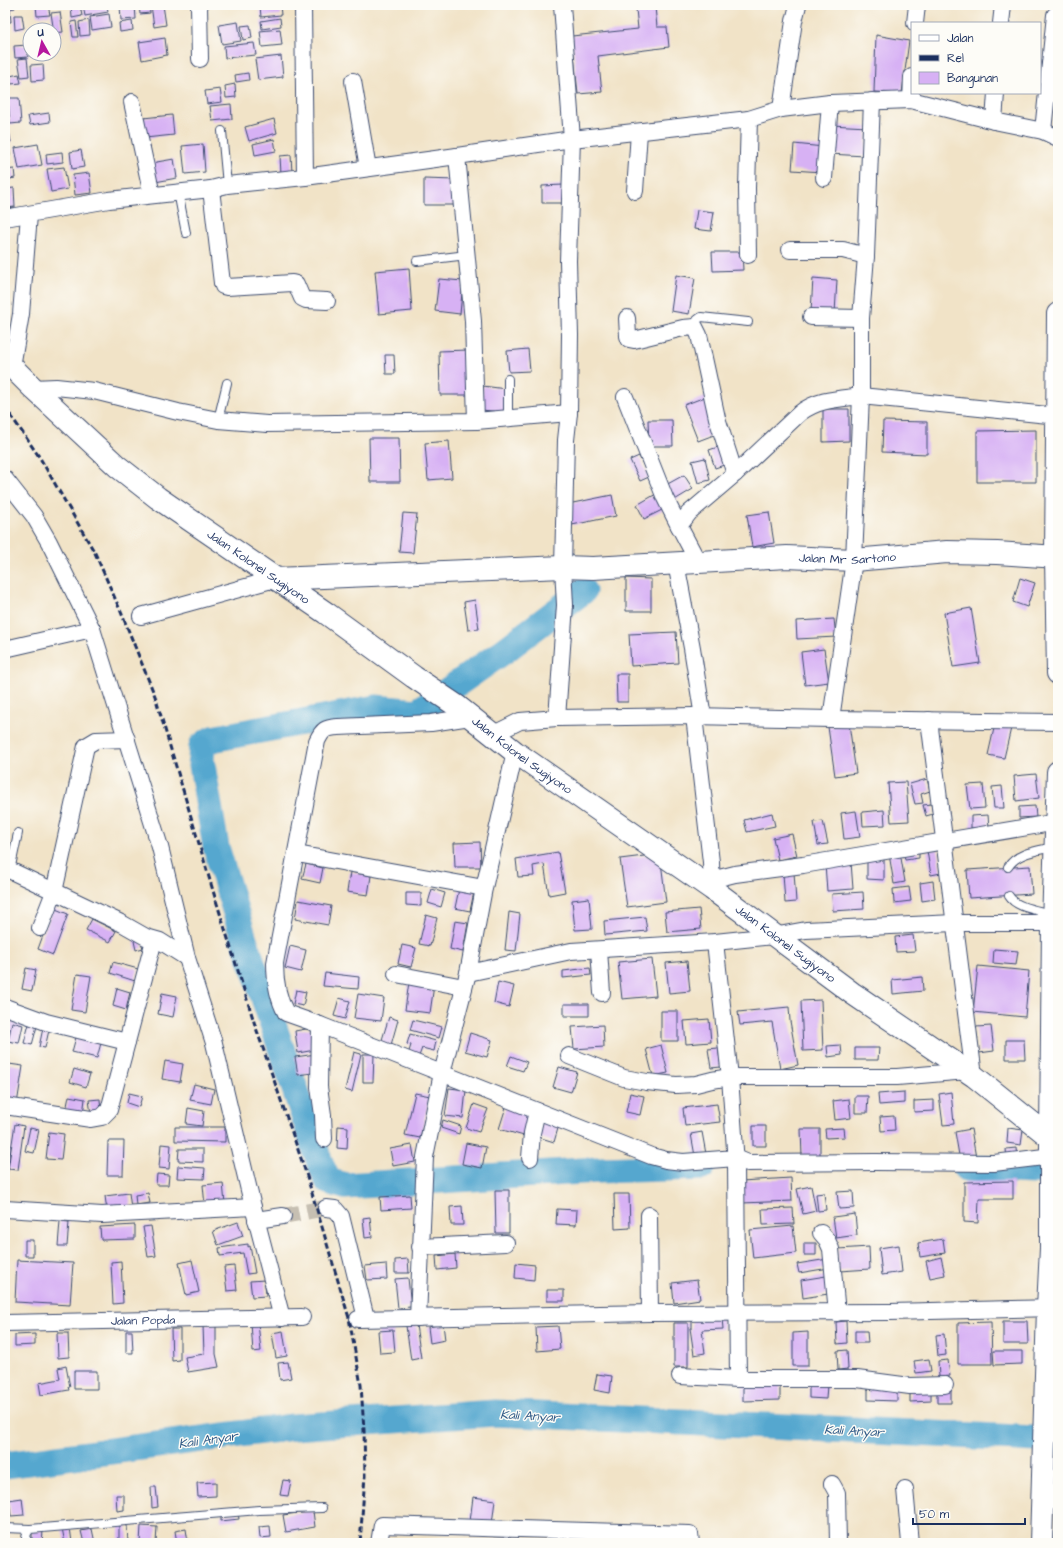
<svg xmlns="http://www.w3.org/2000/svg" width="1063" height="1548" font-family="'Architects Daughter',sans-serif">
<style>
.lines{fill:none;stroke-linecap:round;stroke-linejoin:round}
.river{stroke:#54a7cf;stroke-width:27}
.building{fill:#d7b1f4}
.street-tunnel{stroke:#c6bfb2;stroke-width:16;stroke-dasharray:16 8;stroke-linecap:butt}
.lane-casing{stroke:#3b4a6e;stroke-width:10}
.street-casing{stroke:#3b4a6e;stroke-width:18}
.secondary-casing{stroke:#3b4a6e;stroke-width:24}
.primary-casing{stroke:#3b4a6e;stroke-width:24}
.lane{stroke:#fff;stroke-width:8}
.street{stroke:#fff;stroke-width:16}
.secondary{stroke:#fff;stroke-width:22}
.primary{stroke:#fff;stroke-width:22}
.rail{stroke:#1b2f5e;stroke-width:3;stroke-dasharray:6 3;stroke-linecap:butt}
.labels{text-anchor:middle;stroke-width:3;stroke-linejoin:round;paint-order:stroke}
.street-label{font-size:12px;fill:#1b2f5e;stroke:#fdfcf7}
.water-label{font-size:13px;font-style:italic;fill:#2f5986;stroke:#fdfcf7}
</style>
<rect width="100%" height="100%" fill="#fdfcf7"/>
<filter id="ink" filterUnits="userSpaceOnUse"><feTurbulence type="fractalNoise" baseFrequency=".025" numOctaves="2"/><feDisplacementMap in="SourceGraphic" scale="8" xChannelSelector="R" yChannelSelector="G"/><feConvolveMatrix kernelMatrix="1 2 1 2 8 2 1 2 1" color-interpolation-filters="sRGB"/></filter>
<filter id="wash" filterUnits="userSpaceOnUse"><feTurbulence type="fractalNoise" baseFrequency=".012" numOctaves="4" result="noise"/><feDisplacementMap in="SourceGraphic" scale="16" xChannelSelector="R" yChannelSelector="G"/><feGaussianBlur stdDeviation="0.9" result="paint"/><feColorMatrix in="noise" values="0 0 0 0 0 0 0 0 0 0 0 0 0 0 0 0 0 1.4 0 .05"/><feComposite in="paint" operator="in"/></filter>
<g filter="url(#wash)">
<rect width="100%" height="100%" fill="#f1e3c7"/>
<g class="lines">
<path class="river" d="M583 591 504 651 417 712 376 708 212 739 202 746 201 759 216 847 243 936 320 1163 328 1181 345 1186 598 1170 702 1167
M966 1168 1058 1172
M5 1465 293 1427 495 1413 1058 1440"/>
</g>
<g id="blocks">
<path class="building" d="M5 5H15V8L5 10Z
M36 5H48L50 15 37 16Z
M71 5H80L82 16 72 18Z
M83 5H107L108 12 85 16Z
M120 5H135L136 19 121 20Z
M139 5H149L150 13 140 14Z
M151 5H163L166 25 154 27Z
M267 5H280L281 15 261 17 260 6Z
M655 7 657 27H667L669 47 598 56 602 92 578 94 572 36 638 29 636 9Z
M10 11 11 22H5V12Z
M60 12 63 32 54 33 51 13Z
M109 14 111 27 92 30 90 17Z
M14 15H22L24 28 15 30Z
M280 18 281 26 262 29 261 21Z
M89 20 90 35 80 36 79 22Z
M76 21 78 37H73L71 22Z
M132 21 133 30 120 32 119 23Z
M238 22 241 41 222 44 219 25Z
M250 25 252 38 243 40 241 26Z
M280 29 282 45 262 47 260 31Z
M5 35 8 49H5Z
M876 35 909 41 902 93 874 92Z
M165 38 167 55 142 60 139 42Z
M254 43 256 55 225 58 224 46Z
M27 45 28 57 15 58 14 46Z
M281 56 283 77 258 80 255 59Z
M27 58 29 76 21 77 18 59Z
M43 64 44 80 32 81 31 65Z
M248 73 249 80 236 82 235 75Z
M19 74 21 83 11 84 10 76Z
M235 84 236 97 226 98 225 86Z
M220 89 222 102 207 104 205 91Z
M8 98H19L21 123 10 124Z
M231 104 232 119 212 121 210 106Z
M49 113 50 122 30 125 28 116Z
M172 115 174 135 145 138 143 118Z
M274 119 277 133 249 141 245 127Z
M831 125 867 127 865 156 829 154Z
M9 131 11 142 5 143V132Z
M274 139 276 151 255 155 253 144Z
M9 144 10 156 5 157V145Z
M38 144 42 165 19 169 15 148Z
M203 144 205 172 185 174 182 146Z
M794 144 824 147 822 172 792 170Z
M81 150 84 167 72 169 70 152Z
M62 152 63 162 47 164 46 154Z
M291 155 292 173 281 174 280 156Z
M174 159 177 178 155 182 151 163Z
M5 160H8L9 168 5 169Z
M64 167 68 189 51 192 47 169Z
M14 169 15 178 5 180V170Z
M89 173 92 193 75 195 73 175Z
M424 179 455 180 454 205H424Z
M563 185V203H542V186Z
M14 188 15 207 5 208V189Z
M697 210 714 212 711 231 694 229Z
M712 252H742L743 270 713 271Z
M409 268 412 311 379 314 375 271Z
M676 275 695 278 689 314 671 311Z
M813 278 837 280 835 313 811 312Z
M439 279 463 281 460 314 435 311Z
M528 349 530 371 509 372 507 351Z
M468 350 469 395H440L439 351Z
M385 355H394L395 374H386Z
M483 386 506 389 504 412 481 410Z
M705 397 719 433 698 441 684 405Z
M823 409H849V441L823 442Z
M648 420H672L673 446H649Z
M883 421 927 422V454L882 452Z
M1036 430V482H977V431Z
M369 438H399L400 482H370Z
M449 441 452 478 428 480 425 443Z
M721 446 727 464 715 468 709 450Z
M639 456 649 477 640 481 630 460Z
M705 458 710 480 698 483 692 461Z
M684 475 693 489 673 501 664 486Z
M656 494 664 509 644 519 637 505Z
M612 495 616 516 572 525 568 504Z
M769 512 774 543 752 547 747 515Z
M403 513 417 514 413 553 399 552Z
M626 578 651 579V611H626Z
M1020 578 1035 583 1027 607 1013 602Z
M475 600 479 629 468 630 464 602Z
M971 608 980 663 953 667 944 613Z
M834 619 836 637 797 639 796 621Z
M676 632 678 663 631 666 629 634Z
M824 649 829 682 805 685 801 652Z
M616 674H628V702H617Z
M849 724 856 773 835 776 828 727Z
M995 724 1011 728 1004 758 988 755Z
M1036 774 1039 798 1016 801 1014 776Z
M927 779 930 791 921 794 923 803 915 804 910 784Z
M906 782 909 821 891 822 888 783Z
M983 784 985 808 970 809 967 785Z
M1002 786 1004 808H994L992 787Z
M931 804 933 814 926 816 923 805Z
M1035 806 1036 817 1019 818V807Z
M884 810 885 825 863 826 862 812Z
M856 811 860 837 844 839 841 813Z
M772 813 775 826 747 832 744 820Z
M988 815 989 827 971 828V816Z
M823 821 828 844 818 845 814 822Z
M792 834 797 856 778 860 773 838Z
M480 842 481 867H455L454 843Z
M937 849 941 873 931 875 927 851Z
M558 852 565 892 549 895 544 864 533 866 534 876 518 877 516 859Z
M900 852 905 882 894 884 889 854Z
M919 852V858L905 860 904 853Z
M660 854 666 902 627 907 620 859Z
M867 858H884V880L867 879Z
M851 862 853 889 827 891 825 864Z
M306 864 323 868 320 883 302 879Z
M1030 866 1032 894 969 898 967 870Z
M350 872 371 876 368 895 347 892Z
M794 872 796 902 785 903 783 873Z
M933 881 935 899 922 901 920 883Z
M460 884 475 887 470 911 455 908Z
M909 887 911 901 894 903 893 889Z
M432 889 445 893 441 907 428 903Z
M863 892 864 909 833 911 832 894Z
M406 893H421V906L406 905Z
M589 898 592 929 575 930 572 900Z
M298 900 331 906 328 925 295 919Z
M53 908 68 914 53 955 38 949Z
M699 909 701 929 667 932 665 912Z
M509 912 520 914 516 951 505 950Z
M426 915 437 918 430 946 419 944Z
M645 917 647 931 605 935 604 921Z
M92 919 116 931 110 942 86 930Z
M455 921 468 923 463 952 450 949Z
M913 935 915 951 896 952 895 937Z
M140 939 143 948 136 950 134 941Z
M402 945 416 948 411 967 398 964Z
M290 946 306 950 301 972 285 968Z
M994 949 1018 951 1016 965 993 963Z
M652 959 656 996 622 999 618 962Z
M687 961 690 991 669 993 666 963Z
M113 962 138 969 135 981 110 973Z
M978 966 1029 971 1025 1017 973 1012Z
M26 968 36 970 32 991 22 989Z
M590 968 591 975 563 978V971Z
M325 973 359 977 358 989 323 986Z
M77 974 91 976 85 1012 71 1010Z
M922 977 923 991 893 994 892 980Z
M409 982 434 985 430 1013 405 1010Z
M498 982 514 986 509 1007 494 1003Z
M117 988 130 992 126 1010 113 1006Z
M296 990 306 992 303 1006 293 1004Z
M162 993 177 996 173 1017 158 1014Z
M358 994 384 998 381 1021 354 1018Z
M339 998 350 1001 345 1019 334 1016Z
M821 1000 823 1050 803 1051 801 1001Z
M564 1004H589V1016H564Z
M789 1007 790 1021 798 1065 780 1069 772 1022 740 1025 738 1012Z
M661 1011H678V1041H661Z
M389 1017 398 1020 391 1045 381 1043Z
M709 1019 711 1042 686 1044 684 1021Z
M413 1020 442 1027 439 1038 410 1030Z
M12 1022 23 1025 19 1043 8 1041Z
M29 1024 37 1026 32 1045 24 1043Z
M603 1025 604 1047 574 1049 572 1027Z
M991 1026 994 1051 979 1053 976 1027Z
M43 1028 49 1030 45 1048 39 1047Z
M311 1028 315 1050 298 1053 295 1031Z
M470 1033 492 1040 487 1057 465 1051Z
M410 1034 436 1041 434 1051 422 1048 418 1059 408 1055 411 1045 407 1044Z
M76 1037 101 1043 97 1058 72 1052Z
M1006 1040H1024L1025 1059H1006Z
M661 1045 668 1073 653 1076 646 1049Z
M841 1045 842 1055 828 1057 827 1046Z
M718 1048 721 1067 711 1068 708 1049Z
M855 1048H879L878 1060H855Z
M354 1052 361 1054 352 1092 345 1090Z
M316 1054 319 1072 298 1075 295 1057Z
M363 1054H374L373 1082H363Z
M511 1056 527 1062 523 1071 507 1066Z
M165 1061 183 1064 180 1082 162 1079Z
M9 1064 23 1066 17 1104 5 1102Z
M559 1067 577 1072 571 1092 553 1087Z
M74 1069 90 1074 86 1087 70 1082Z
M194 1084 214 1089 211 1104 190 1100Z
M449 1088 466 1090 463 1118 445 1116Z
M904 1092V1103L879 1105 878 1094Z
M951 1092 954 1124 943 1125 939 1094Z
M129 1093 142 1096 139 1107 127 1103Z
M415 1093 430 1096 420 1138 405 1135Z
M630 1093 644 1096 640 1115 626 1112Z
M69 1096 85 1099 83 1114 66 1111Z
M855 1096H868L867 1113H855Z
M100 1099 101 1113 91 1114 89 1100Z
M849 1099 851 1118 835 1120 833 1101Z
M934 1100V1111L914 1112V1101Z
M474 1104 488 1109 479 1132 466 1128Z
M717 1104 720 1122 685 1126 683 1108Z
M506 1107 531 1114 524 1136 499 1129Z
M188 1108 204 1111 202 1126 186 1124Z
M894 1116 895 1130 881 1131 880 1117Z
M443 1120 461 1126 459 1134 441 1128Z
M543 1121 559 1125 554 1142 538 1137Z
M15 1124 24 1126 18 1170 8 1169Z
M338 1126 348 1127 347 1149 337 1148Z
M753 1126H766V1146H753Z
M175 1127H225V1142L175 1141Z
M30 1128 39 1130 34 1153 25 1151Z
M844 1128 845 1137 826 1138 825 1129Z
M1008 1128 1023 1130 1021 1145 1007 1143Z
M801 1129H820V1157H802Z
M971 1129 976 1158 960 1161 955 1132Z
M49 1132 64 1134 61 1160 46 1159Z
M702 1132 706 1154 695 1156 691 1134Z
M108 1141H124L123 1175H107Z
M466 1143 486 1147 482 1168 462 1164Z
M161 1144 171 1145 169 1169 159 1168Z
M412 1145 415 1162 393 1166 390 1149Z
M5 1146H10L7 1179H5Z
M1016 1148 1017 1159 1007 1160 1006 1149Z
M179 1149H203V1162L178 1161Z
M178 1166 205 1168 204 1179 177 1178Z
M157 1174 169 1175 168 1185H156Z
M791 1178 792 1201 742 1203 741 1181Z
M1013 1181V1199H979L978 1223 964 1222V1182Z
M223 1183 225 1204 205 1206 203 1185Z
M811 1186 816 1211 803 1214 797 1189Z
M495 1190H509V1233H496Z
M853 1191 854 1208 839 1209 837 1192Z
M129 1193 131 1208 107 1211 105 1196Z
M148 1193 150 1203 136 1205 135 1195Z
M824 1193 826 1210 818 1211 816 1194Z
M614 1194H629L630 1228 615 1229Z
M410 1195 411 1208 381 1210 380 1197Z
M462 1206 463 1225H451L450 1207Z
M793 1208 794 1224 763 1225 762 1209Z
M557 1209 577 1210 576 1225 556 1224Z
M855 1214 857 1235 836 1238 833 1217Z
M370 1217 372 1237 365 1238 363 1218Z
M60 1221 69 1222 67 1246H58Z
M238 1222 243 1236 218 1245 213 1231Z
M135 1225V1239L101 1240 100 1227Z
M151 1226 156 1256 148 1257 143 1227Z
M793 1226 796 1253 753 1258 750 1230Z
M943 1239 945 1253 920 1257 918 1243Z
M25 1240H33V1256H25Z
M804 1243H816V1255H804Z
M248 1244V1247L250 1246 255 1273 247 1274 243 1253 220 1256 219 1248Z
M899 1245 902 1272 882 1275 879 1248Z
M869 1247 870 1269 839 1271 838 1249Z
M455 1254 456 1268 437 1270 436 1256Z
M941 1257 945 1275 930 1278 926 1261Z
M408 1259 409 1273H395V1260Z
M828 1259 829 1268 799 1273 797 1264Z
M17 1260 73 1263 70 1305 15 1302Z
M192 1260 199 1292 186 1295 179 1263Z
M121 1261 123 1303 113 1304 111 1262Z
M516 1263 535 1265 534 1280 515 1278Z
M386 1264 387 1279 367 1280 365 1266Z
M234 1266 237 1290 227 1291 224 1267Z
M826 1276 828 1294 803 1298 801 1280Z
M408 1278 411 1307 398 1308 395 1279Z
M265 1280 266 1296 252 1297 250 1281Z
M697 1280 700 1299 674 1303 672 1283Z
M547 1290H564V1301H547Z
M722 1318 723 1329 702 1330 705 1353 694 1355 690 1328H692V1319Z
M846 1321 847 1343 837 1344 836 1322Z
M1003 1321H1027L1028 1344H1003Z
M991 1322 992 1364H958V1323Z
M251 1323H258L261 1351 253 1352Z
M674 1323H688V1367H674Z
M443 1324 445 1340 430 1343 428 1327Z
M203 1325H216V1354L219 1367 188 1372 185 1357 204 1354Z
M416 1325 421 1358 411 1360 406 1326Z
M558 1326 560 1349 537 1351 536 1327Z
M171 1329H180V1360L172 1361Z
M393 1330 395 1352 380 1353 378 1331Z
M126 1331H132L133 1353H126Z
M283 1331 287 1356 276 1358 272 1333Z
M855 1331H867L868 1343H855Z
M808 1332V1366H793V1333Z
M57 1333H68L69 1357 58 1358Z
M35 1334V1345L15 1346V1335Z
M944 1334 946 1355 938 1356 936 1335Z
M847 1350 848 1369 838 1370 837 1351Z
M993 1351H1022V1364L994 1365Z
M929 1359 931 1371 916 1373 914 1361Z
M948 1360 950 1376 939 1377 938 1361Z
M288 1362 291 1378 280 1380 278 1363Z
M66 1366 70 1387H68L69 1390 41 1395 39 1383 60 1379 58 1368Z
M74 1371H97V1389H74Z
M597 1374 612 1376 610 1393 594 1390Z
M780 1380V1400L743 1401V1381Z
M809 1384 827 1385 826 1399 809 1398Z
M868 1387 897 1388V1401L868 1400Z
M910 1388H931V1401L910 1402Z
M937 1388H951V1403H937Z
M283 1480 291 1481 288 1496 280 1495Z
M216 1482V1496L198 1497 197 1483Z
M151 1487H156L158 1507 152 1508Z
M116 1495H124V1510L117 1511Z
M473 1497 495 1500 492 1524 470 1521Z
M22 1498 24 1515 11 1516 9 1500Z
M313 1511 315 1527 286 1532 283 1515Z
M238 1513 239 1519 221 1521V1515Z
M127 1525 128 1543H119V1526Z
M141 1526 157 1527 156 1543H140Z
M270 1526 271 1537 260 1538 259 1527Z
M70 1527 72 1543H65L62 1528Z
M92 1529 95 1543H84L81 1531Z
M186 1529 188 1543H177L175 1531Z
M32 1531H43L42 1543H32Z"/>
</g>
</g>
<g filter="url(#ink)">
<use href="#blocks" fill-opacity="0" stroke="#3b4a6e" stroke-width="1"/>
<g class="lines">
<path class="street-tunnel" d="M283 1216 326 1208"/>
<g class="lane-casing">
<path id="lane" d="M222 131 227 185
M178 192 186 233
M417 261 467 255
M695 327 697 320 701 317 748 322
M508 379V418
M218 420 227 383
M1008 867C1018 852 1037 851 1054 847
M10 871 18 833
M1009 896C1016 908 1038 910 1051 914
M5 1528 30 1529
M25 1543 27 1533 30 1529 259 1510 322 1508"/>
</g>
<g class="street-casing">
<g id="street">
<path d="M199 5 200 59"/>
<path d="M303 5 305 177"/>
<path d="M915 23 917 5"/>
<path d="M1001 23 1003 5"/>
<path d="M353 81 368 168"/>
<path d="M911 100 912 77"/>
<path d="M132 102 152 195"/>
<path d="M781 109 794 21 798 5"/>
<path d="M994 121 996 93"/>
<path d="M1043 131 1055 15"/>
<path d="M457 156 473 321 476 421"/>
<path d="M824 178 830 103"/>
<path d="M211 189 222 283 223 286 227 287 292 283 296 284 302 298 306 300 327 301"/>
<path d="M635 191 639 132"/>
<path d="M5 218 109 200 211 189 227 185 305 177 457 156 572 139 749 119 781 109 830 103 911 100 994 121 1043 131 1058 138"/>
<path d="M790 250H843L866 256"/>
<path d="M748 255 747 188 749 119"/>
<path d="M811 317 861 318"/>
<path d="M627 318 628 336 629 339 634 340 683 328 695 327 699 335 717 418 735 474"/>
<path d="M12 367 21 314 29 215"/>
<path d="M33 388 56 387 94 391 178 412 218 420 267 424 476 421 569 413"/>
<path d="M625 397 665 498 679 526"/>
<path d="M5 479 34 516 49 542 92 629 160 847 187 958 214 1043 253 1207 282 1318"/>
<path d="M698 562 679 526 689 513 735 474 800 413C818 399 839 399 861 396L1058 416"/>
<path d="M676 563 692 648 703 717"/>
<path d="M141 616 275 579"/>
<path d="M5 649 92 629"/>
<path d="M694 716 711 862 712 889"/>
<path d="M470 717 431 723 338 727C325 728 323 729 317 741L275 963C275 981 277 997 286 1013L320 1025 651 1156 666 1160 683 1162 736 1158 748 1163 875 1162 994 1163 1052 1156"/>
<path d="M557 718 565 605 563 567 566 440 569 413 570 335 568 261 572 139 562 5"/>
<path d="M831 719 854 560 861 396V318L866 256 872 101"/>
<path d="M929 720 974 1076"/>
<path d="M494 734 520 721 557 718 694 716 831 719 1058 722"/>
<path d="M297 854 484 888"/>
<path d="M5 868 123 924 146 937 160 941 187 958"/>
<path d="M711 880 735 874 803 865 1057 822"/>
<path d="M40 928 54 892 86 746 96 740 127 739"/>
<path d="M599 950 602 993"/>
<path d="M468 973 571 951 715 942 773 936 806 930 954 923H1053"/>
<path d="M396 974 464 987"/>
<path d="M5 1007 46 1022 127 1042"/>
<path d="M320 1025 319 1087 323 1115 324 1139"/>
<path d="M569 1056 624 1078 647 1082 676 1085 696 1084 712 1080 730 1077H897L967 1071"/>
<path d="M5 1106 91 1119 102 1117 109 1110 154 940"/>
<path d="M530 1158 532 1133 537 1111"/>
<path d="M326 1208 335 1209 341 1216 366 1318"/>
<path d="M5 1209 102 1215 253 1207"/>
<path d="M649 1215 650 1313"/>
<path d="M256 1220 283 1216"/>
<path d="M821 1233 827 1240 831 1249 837 1313"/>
<path d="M420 1247 506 1243"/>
<path d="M418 1318 425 1157 442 1073 468 973 484 888 515 752"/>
<path d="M358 1319 650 1313 890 1312 1058 1308"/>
<path id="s1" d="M5 1323 302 1317"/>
<path d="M680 1376 738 1379 736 1164 730 1077 715 942"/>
<path d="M738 1379H857L910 1386 945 1385"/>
<path d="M832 1484 837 1493 838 1543"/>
<path d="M905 1489 910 1543"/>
<path d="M379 1543 382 1525 690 1534 691 1543"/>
</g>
</g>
<g class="secondary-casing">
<g id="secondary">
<path d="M1058 314 1056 557 1058 673"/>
<path id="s2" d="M275 579 563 567 593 568 787 557 854 560 947 552 997 553 1058 557"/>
<path d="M1051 1138 1053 923 1058 772"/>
</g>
</g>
<g class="primary-casing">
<g id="primary">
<path id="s3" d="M5 360 33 388 117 466 158 498 326 613 414 677 457 706 515 752 712 889 852 993 974 1076 1051 1138V1248L1048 1308 1041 1543"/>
</g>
</g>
<use href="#lane" class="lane"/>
<use href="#street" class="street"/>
<use href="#secondary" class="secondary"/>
<use href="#primary" class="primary"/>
<path class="rail" d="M5 407 40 458 95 553 121 612 155 696 214 894 255 1025 306 1173 349 1318 361 1385 364 1430 365 1476 360 1543"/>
</g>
</g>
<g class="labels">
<g class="street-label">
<text dy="4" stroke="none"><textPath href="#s2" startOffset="573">Jalan Mr Sartono</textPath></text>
<text dy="4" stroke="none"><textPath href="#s3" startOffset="328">Jalan Kolonel Sugiyono</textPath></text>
<text dy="4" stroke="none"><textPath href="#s3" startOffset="652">Jalan Kolonel Sugiyono</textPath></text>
<text dy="4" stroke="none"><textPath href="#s3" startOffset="976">Jalan Kolonel Sugiyono</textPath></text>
<text dy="4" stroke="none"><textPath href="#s1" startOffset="138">Jalan Popda</textPath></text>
</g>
<g class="water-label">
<text transform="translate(530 1415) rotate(3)" y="5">Kali Anyar</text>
<text transform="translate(854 1430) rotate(3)" y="5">Kali Anyar</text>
<text transform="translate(208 1439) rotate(-8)" y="5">Kali Anyar</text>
</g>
</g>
<rect width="1063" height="1548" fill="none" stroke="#fdfcf7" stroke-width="20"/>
<rect x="911" y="22" width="130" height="72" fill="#fdfcf7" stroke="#a3aaba"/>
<rect x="919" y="35" width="20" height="6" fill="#ffffff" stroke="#a3aaba"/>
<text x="947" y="42" font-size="12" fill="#1b2f5e">Jalan</text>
<rect x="919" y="55" width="20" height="6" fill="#1b2f5e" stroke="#a3aaba"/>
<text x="947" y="62" font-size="12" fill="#1b2f5e">Rel</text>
<rect x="919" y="72" width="20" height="12" fill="#d7b1f4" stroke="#a3aaba"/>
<text x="947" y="82" font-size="12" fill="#1b2f5e">Bangunan</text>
<g transform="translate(42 42) rotate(352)"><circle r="19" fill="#fdfcf7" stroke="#a3aaba"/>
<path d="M0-3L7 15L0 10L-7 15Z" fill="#b5179e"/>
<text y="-6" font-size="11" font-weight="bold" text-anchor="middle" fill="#1b2f5e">U</text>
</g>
<path d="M913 1518v6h112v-6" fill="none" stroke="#1b2f5e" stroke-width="2"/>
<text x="919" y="1518" font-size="12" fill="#1b2f5e" stroke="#fdfcf7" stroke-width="3" paint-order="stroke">50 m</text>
</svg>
